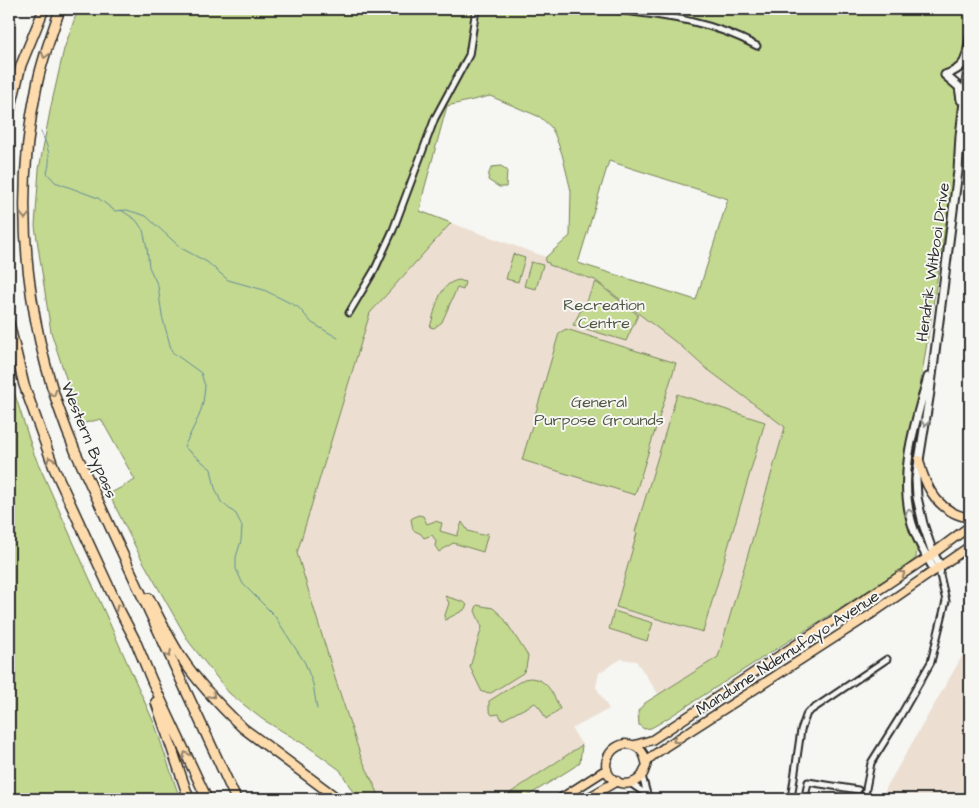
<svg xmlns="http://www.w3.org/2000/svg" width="979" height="808" font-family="'Architects Daughter',sans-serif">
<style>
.built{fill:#ecdfd2}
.green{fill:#c3d98f;stroke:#77825d;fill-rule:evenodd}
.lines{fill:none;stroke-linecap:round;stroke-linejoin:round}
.stream{stroke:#648b9e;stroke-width:1}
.street-casing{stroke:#2b2b2b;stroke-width:9}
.secondary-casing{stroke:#2b2b2b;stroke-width:11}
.primary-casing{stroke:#2b2b2b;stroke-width:11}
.highway-casing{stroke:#2b2b2b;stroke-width:12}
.street{stroke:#f6f6f2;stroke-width:5}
.secondary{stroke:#f6f6f2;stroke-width:7}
.primary{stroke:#fddbac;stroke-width:8}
.highway{stroke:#fddbac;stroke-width:9}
.oneway{stroke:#94836c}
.oneway2{stroke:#90908e}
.labels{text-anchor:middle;stroke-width:4;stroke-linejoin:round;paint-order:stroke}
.street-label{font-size:16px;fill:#2b2b2b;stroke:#f6f6f2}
.park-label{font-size:16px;fill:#515644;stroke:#f6f6f2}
</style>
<rect width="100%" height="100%" fill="#f6f6f2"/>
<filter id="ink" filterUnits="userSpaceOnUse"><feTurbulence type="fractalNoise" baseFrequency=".02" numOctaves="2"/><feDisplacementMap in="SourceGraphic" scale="10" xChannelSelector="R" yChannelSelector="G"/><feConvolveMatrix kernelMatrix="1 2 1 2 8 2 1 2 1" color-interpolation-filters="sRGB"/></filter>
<g filter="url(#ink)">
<path class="built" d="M451 223 546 257 545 261 550 263 549 265 595 280 682 347 703 366 785 427 718 657 659 695 636 661 621 659 599 673 596 687 609 709 572 729 582 745 501 799H381L361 757 335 678 297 553 370 313Z
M970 610V799H884L886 788 964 653 970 627Z"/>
<path class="green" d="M78 9H970V38L966 59 945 75C966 88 960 116 960 136L907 468 906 483 917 547 916 558 905 567 660 723 651 728 644 729 639 725 638 711 645 703 718 657 785 427 703 366 682 347 595 280 549 265V263L545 262 546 257 570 236 571 191 562 154 555 135 551 127 540 117 490 96 447 106 424 190 420 211 451 223 370 313 297 553 335 678 361 757 381 799H357L340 770 307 746 262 719 229 693 189 642 140 556 109 494 135 480 101 419 81 424 51 332 35 226 39 169 51 106 64 49ZM609 161 728 199 696 300 578 263Z
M501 166 507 170 506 187H499L488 180 489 173 492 167Z
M513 254 525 258 518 282 506 279Z
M531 262 543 265 536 289 524 286Z
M459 280 465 282 463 290 457 288 442 322 434 328 430 327C436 309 438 283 459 280Z
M596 282 638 315 626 341 573 325Z
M566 329 676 363 635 495 522 460 559 333Z
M9 376 34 454 155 725 180 799H9Z
M677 394 765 422 703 632 616 607 637 533 635 532Z
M418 515 423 516 427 524 435 521 442 523 440 531 457 536 462 522 468 531 482 535 488 533 483 552 453 543 439 552 435 546 436 541 432 535 424 538 421 534 413 530 411 519Z
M445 596 464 602 467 605 464 610 445 620 444 618 449 603Z
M477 605 493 608 503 617 528 656 526 668 523 673 491 693 482 692 470 667 482 627 475 611Z
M614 611 653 623 647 641 609 629Z
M530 678C548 679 553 694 560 709L546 719 540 708 535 703 502 720 499 714 492 715 489 710V701L524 679Z
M582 745 580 762 574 767 523 799H501Z"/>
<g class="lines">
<path class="stream" d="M41 132C48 146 52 158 47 173L55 182 98 198 115 211 127 210 146 216 181 248 207 262 228 280 264 290 298 307 312 323 338 338
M121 210 136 220 143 230 147 248 149 267 158 286 162 316 172 352 201 373 205 386 203 403 199 416 184 447 211 469 215 488 221 502 236 514 242 526 241 541 236 557V569L243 584 274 615 305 663 313 684 317 709"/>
<g class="street-casing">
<path id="street" d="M608 9C663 16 707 19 757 46
M349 313 375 269 393 230 435 118 469 55 476 9
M642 776 647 794 650 799
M630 783 646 794
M791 799 801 730 807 713 887 659
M820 799 805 797 808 782 858 790
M864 799 871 763 898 720 931 662 946 601 940 575 941 567"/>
</g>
<g class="secondary-casing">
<path id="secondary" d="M945 75 959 87 961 100
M945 75C967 67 966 59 970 38
M963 149 970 92
M928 377C916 421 899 469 910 516 914 535 925 554 935 571
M941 567 933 553 923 524 917 497 916 479 930 392 958 171 960 136 970 51"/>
</g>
<g class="primary-casing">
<path id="primary" d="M919 460C925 488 939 513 970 518
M635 745 652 740 927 558 970 526
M646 762C644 751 637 744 625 744 604 748 598 775 620 783 631 786 642 780 645 769 646 769 647 762 647 762 650 756 660 751 665 747L870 615 970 546
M560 799 607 769
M586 799 617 781"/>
</g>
<g class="highway-casing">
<path id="highway" d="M60 9C52 34 42 59 37 85 11 208 27 338 76 453L236 799
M9 115 21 65 44 9
M9 323 24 385 54 468 120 611 135 640 152 681 207 799
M149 598C159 618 169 638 181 657 198 683 220 706 243 728L338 799
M156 702 189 799"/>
</g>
<use href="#street" class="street"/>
<use href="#secondary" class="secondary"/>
<use href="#primary" class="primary"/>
<use href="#highway" class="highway"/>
</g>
<defs><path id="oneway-chevron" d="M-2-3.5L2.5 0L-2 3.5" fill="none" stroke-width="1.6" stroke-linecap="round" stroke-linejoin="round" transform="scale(1.25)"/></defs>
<g class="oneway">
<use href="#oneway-chevron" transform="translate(45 55) rotate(107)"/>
<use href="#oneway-chevron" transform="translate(25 216) rotate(90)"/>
<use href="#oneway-chevron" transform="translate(53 393) rotate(73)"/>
<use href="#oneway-chevron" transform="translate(50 460) rotate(-112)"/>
<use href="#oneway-chevron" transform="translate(902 574) rotate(-33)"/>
<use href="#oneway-chevron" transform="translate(119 607) rotate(-116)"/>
<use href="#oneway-chevron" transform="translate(168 654) rotate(65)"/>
<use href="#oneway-chevron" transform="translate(212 695) rotate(47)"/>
<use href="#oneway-chevron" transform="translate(676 740) rotate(147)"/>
<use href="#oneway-chevron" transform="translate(186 755) rotate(-115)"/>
</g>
<g class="oneway2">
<use href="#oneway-chevron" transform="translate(925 423) rotate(99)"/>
<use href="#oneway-chevron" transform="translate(909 512) rotate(-102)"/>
</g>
</g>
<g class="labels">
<g class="street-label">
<text transform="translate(932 262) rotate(-82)" y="6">Hendrik Witbooi Drive</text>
<text transform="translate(90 440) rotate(68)" y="6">Western Bypass</text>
<text transform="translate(787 652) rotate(-33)" y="6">Mandume Ndemufayo Avenue</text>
</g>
<g class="park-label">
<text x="604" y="310">Recreation<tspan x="604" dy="18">Centre</tspan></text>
<text x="599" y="407">General<tspan x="599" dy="18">Purpose Grounds</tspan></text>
</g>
</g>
<rect width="979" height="808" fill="none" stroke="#f6f6f2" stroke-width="30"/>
<rect x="15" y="15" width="949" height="778" fill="none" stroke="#2b2b2b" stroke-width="2" filter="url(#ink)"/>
</svg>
